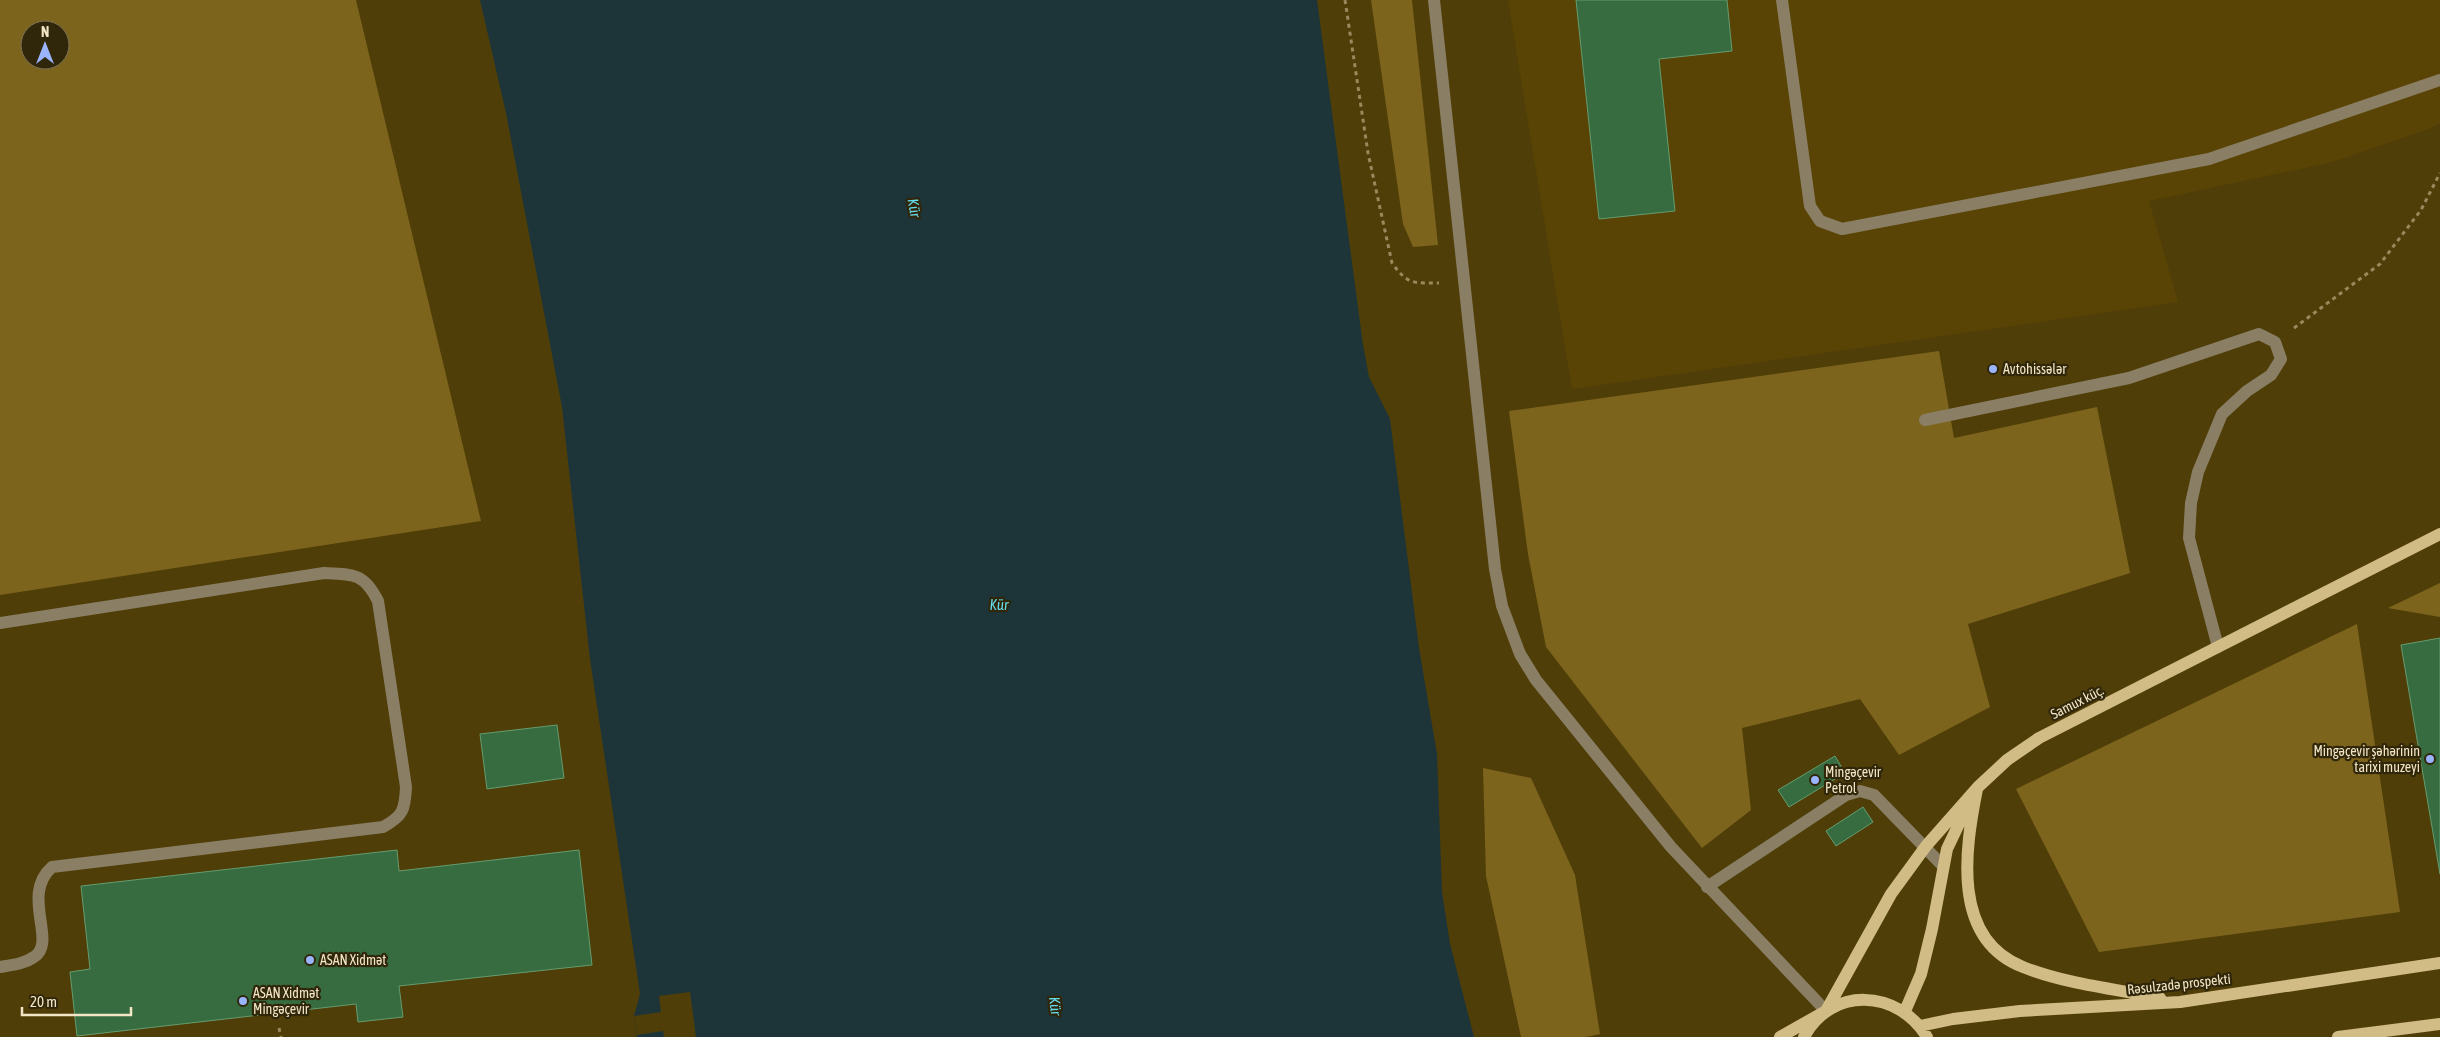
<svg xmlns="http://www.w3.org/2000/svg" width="2440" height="1037" font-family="'Asap Condensed',sans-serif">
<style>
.built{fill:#594405}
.forest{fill:#7d641d;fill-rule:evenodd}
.water{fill:#1d3539}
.pier{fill:#503e08}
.building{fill:#376c41;stroke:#659c6e}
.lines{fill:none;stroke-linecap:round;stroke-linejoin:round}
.path{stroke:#99895d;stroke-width:3;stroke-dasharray:4 4;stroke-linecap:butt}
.minor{stroke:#8a7f65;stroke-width:12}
.major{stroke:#d2bc86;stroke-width:12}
.poi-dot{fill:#9ab5fd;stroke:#30260a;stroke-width:2}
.labels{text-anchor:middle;stroke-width:4.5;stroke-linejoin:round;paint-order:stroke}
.poi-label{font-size:14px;fill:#f3e6c6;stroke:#30260a;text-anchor:start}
.street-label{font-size:14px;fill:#f3e6c6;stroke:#30260a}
.water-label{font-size:15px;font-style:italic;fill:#64ddef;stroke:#30260a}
</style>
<rect width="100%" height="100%" fill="#503e08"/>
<path class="built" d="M1508 0H2440V123L2431 128 2333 162 2149 201 2178 302 1572 389Z"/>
<path class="forest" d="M0 0H356L481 521 0 595ZM30 30H60V60H30Z
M1371 0H1412L1438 245 1413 247 1403 224Z
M1939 351 1954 438 2097 407 2130 573 1968 624 1990 707 1899 755 1860 699 1742 728 1751 810 1702 848 1546 647 1528 554 1509 411Z
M2440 583V617L2388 608Z
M2357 624 2400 912 2099 952 2016 789Z
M1483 768 1531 778 1575 875 1600 1034 1586 1037H1521L1486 876Z"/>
<path class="water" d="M480 0H1317L1363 345 1369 377 1390 419 1419 648 1437 754 1442 892 1450 944 1474 1037H637L634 1016 640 994 590 659 562 407 506 113Z"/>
<path class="pier" d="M690 992 696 1037H664L663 1031 637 1035 634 1016 661 1012 659 996Z"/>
<path class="building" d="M1576 0H1727L1732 51 1659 59 1675 211 1599 219Z
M2440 638V874L2401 645Z
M557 725 564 778 487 789 480 734Z
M1835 756 1845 773 1789 807 1778 790Z
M1863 807 1873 822 1836 846 1826 831Z
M397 850 399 871 579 850 592 965 399 986 403 1017 358 1022 356 1004 77 1036 70 972 90 969 81 886Z"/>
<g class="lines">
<path class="path" d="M1345 0 1368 153 1392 263C1408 285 1413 283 1439 283
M2294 328 2380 264 2421 210 2440 173
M279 1028 281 1037"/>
<path class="minor" d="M1434 0 1495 569 1502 606 1520 654 1536 680 1671 847 1826 1011
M1782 0 1810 206 1820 221 1842 229 2209 159 2440 80
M1925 420 2129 378 2259 334 2275 342 2281 359 2271 375 2247 391 2222 414 2198 472 2191 503 2189 538 2218 647
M0 623 324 573C353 574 364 573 378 601L406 787C405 810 403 816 383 827L52 867C20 895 58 942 34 957 24 964 12 965 0 967
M1707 887 1846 795 1860 791 1874 795 1943 866"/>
<path class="major" d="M1977 789C1965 849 1951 939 2023 967 2066 984 2115 989 2160 998
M1905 1011 1921 974 1932 929 1947 849 1967 807
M1920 1026 1953 1019 2020 1011 2180 1002 2440 963
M1780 1037 1826 1011 1891 894 1926 846 1978 787 2007 760 2039 738 2440 534
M1804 1037C1831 986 1898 989 1927 1037
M2338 1037 2440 1024"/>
</g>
<g class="poi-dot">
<circle cx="1993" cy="369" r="5"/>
<circle cx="2430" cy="759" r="5"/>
<circle cx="1815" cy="780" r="5"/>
<circle cx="310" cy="960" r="5"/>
<circle cx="243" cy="1001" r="5"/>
</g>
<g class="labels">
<g class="poi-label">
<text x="2003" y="374">Avtohissələr</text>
<text x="2420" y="756" text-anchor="end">Mingəçevir şəhərinin<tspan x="2420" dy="16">tarixi muzeyi</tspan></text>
<text x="1825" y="777">Mingəçevir<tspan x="1825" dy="16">Petrol</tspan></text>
<text x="320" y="965">ASAN Xidmət</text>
<text x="253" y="998">ASAN Xidmət<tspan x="253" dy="16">Mingəçevir</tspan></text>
</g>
<g class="street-label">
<text transform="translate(2077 702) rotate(-27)" y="5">Samux küç.</text>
<text transform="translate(2179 984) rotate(-6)" y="5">Rəsulzadə prospekti</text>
</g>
<g class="water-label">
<text transform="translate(914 208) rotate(80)" y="5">Kür</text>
<text x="999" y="610">Kür</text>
<text transform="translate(1055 1006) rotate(83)" y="5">Kür</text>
</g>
</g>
<g transform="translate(45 45)"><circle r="24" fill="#30260a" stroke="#7e7355"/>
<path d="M0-4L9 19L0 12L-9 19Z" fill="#9ab5fd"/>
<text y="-8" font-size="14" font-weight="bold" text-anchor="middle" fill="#f3e6c6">N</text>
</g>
<path d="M22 1007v8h109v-8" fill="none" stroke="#f3e6c6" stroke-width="2.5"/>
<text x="30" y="1007" font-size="15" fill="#f3e6c6" stroke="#30260a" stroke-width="4" paint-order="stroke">20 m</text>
</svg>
